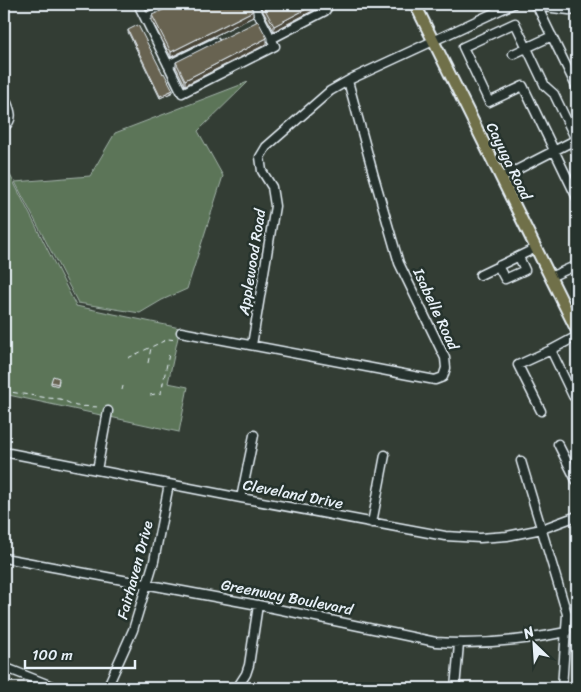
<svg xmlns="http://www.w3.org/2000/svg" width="581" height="692" viewBox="0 0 581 692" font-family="Sriracha,sans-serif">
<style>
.green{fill:#5b7459;stroke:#a2b2a8}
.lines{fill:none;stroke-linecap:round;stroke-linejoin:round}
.minor-casing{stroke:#e8f1f8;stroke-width:11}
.major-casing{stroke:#e8f1f8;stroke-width:14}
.path{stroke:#e8f1f8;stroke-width:1;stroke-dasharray:5 4;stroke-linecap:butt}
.minor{stroke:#26332d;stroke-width:8}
.major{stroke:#70704a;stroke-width:10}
.wall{fill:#595546;stroke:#e8f1f8}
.shaded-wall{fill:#494539;stroke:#e8f1f8}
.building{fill:#686351;stroke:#e8f1f8}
.labels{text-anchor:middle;stroke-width:5;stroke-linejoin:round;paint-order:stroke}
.street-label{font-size:15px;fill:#e8f1f8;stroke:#26332d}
</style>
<rect width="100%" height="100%" fill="#333d34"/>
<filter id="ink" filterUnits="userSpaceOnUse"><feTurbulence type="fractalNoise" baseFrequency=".02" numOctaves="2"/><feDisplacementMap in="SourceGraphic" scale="10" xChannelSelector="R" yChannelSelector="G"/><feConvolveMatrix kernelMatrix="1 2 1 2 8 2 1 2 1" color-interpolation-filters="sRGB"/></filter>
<g filter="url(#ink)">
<path class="green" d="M 248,82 L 198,131 L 223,176 L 187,289 L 162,300 L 140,313 L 78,303 L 15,182 L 90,176 L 115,133 Z
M 10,175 L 76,306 L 180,328 L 168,383 L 188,387 L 179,432 L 4,394 L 4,178 Z"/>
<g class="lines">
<g class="minor-casing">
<path id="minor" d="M 138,4 L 182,93 L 275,46 L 253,4
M 532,4 L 537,6 L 577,88
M 536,6 L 577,11
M 145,18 L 174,4
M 271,39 L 325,11 L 330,4
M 513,54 L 552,36
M 168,65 L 215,42
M 4,96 C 9,108 16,118 4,127
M 576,140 L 554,94 L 545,86 L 515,23 L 463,47 L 489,102 L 523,86 L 577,198
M 501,178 L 577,139
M 498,266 L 505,279 L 525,270 L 519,257
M 480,275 L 536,248
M 550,277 L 577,265
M 181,332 L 435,380 L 443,377 L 446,368 L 445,358 L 399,263 L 373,173 L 348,81
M 577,336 L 551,350 L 573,396 L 577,395
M 252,345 L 275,206 L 272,187 L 262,171 L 260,157 L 266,147 L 330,91 L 351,79 L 513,4
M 541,411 L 518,365 L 551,350
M 558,444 L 577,482
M 4,452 L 241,498 L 445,536 L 480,538 L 507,536 L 542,529 L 577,516
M 521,461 L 567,614 L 562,688
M 97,470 L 108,411
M 241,498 L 254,435
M 372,523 L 385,455
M 4,558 L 258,605 L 436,642 C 480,645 522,641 566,632
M 4,667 L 57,688
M 107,688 L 133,630 L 154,561 L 169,484
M 237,688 L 246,674 L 249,665 L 258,605
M 455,688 L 459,644"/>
</g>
<g class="major-casing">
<path id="major" d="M 415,4 L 577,331"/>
</g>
<path class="path" d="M 128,358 L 168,339 L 177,340
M 148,363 L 151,348
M 122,390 L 123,386
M 4,391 L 48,398 L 60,399 L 76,406 L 100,407
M 150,395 L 161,393 L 169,354"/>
<use href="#minor" class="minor"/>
<use href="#major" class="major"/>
</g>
<path class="wall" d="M 144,4 L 162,4 L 148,11 Z
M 259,4 L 318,4 L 318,8 L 274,31 Z
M 152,15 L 253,17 L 171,57 L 152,21 Z
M 128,30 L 163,74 L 173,92 L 160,98 L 128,32 Z
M 267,44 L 185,85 L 176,67 L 176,62 Z
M 577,140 L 577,166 L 570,151 L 570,143 Z
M 59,380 L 58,386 L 51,384 L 51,382 Z"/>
<path class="shaded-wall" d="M 150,4 L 162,4 L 148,11 L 148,5 Z
M 316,4 L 318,4 L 318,8 L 274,31 L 274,26 Z
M 253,11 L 253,17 L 171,57 L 171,52 Z
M 267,38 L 267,44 L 185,85 L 185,80 Z
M 173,90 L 173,92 L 160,98 L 160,96 Z"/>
<path class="building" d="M 176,4 L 250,4 L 253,11 L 171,52 L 152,15 Z
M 262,4 L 316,4 L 274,26 Z
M 258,21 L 267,38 L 185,80 L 176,62 Z
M 138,25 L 163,74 L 164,73 L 173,90 L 160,96 L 128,30 Z
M 577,140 L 577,158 L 570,143 Z
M 53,376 L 59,378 L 58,384 L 51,382 Z"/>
</g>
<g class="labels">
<g class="street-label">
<text transform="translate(509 161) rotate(64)" y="5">Cayuga Road</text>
<text transform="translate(252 262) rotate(-81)" y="5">Applewood Road</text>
<text transform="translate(436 309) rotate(65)" y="5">Isabelle Road</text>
<text transform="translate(293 494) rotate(11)" y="5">Cleveland Drive</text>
<text transform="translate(135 570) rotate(-75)" y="5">Fairhaven Drive</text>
<text transform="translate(287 597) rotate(11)" y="5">Greenway Boulevard</text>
</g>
</g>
<rect width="581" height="692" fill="none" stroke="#26332d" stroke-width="20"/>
<rect x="10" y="10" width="561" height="672" fill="none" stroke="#e8f1f8" stroke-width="2" filter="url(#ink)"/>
<g transform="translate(534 644) rotate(335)" stroke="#26332d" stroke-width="4" paint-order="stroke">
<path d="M0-4L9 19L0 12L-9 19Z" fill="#e8f1f8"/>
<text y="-8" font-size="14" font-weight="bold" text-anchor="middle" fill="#e8f1f8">N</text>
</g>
<path d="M25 660v8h110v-8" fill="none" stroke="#e8f1f8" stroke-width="2.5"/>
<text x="32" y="660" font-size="15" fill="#e8f1f8" stroke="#26332d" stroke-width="4" paint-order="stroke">100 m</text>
</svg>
